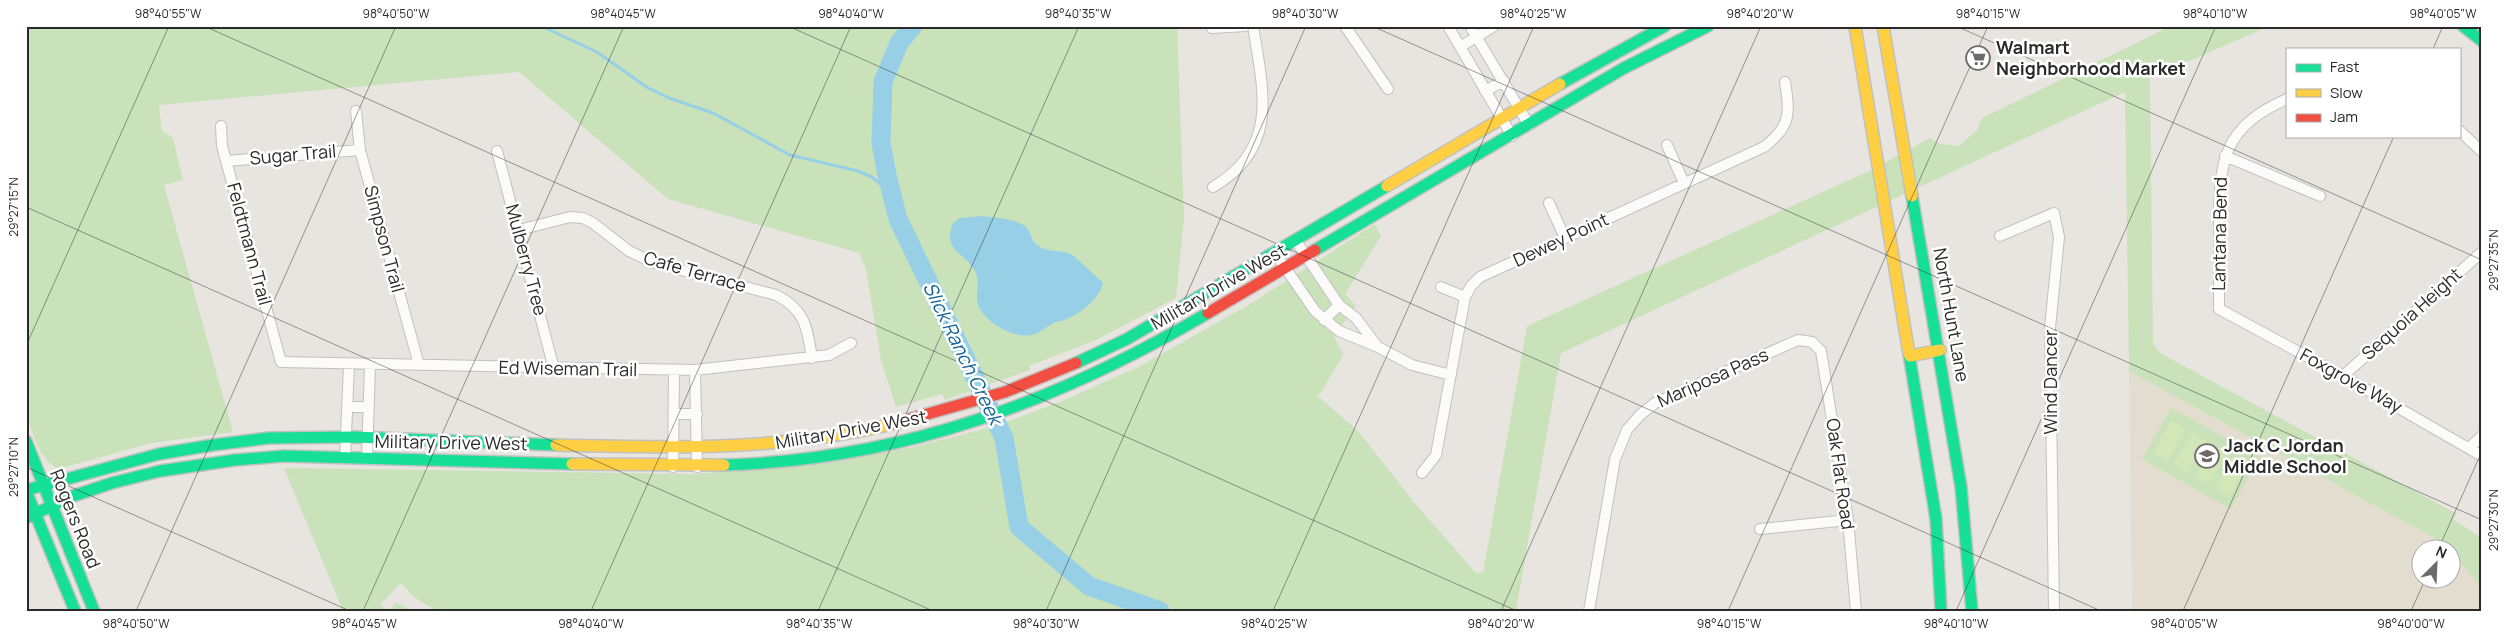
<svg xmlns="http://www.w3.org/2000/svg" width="2508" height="637" viewBox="0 0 2508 637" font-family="Manrope,sans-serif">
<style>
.education{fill:#e2ddcf}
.green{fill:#c9e2ba}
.pitch{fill:#d3e6b8}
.water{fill:#97cfe6}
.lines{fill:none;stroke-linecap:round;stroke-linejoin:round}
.stream{stroke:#97cfe6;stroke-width:3}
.river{stroke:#97cfe6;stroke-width:19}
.street-casing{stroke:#c1c1c1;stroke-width:12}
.fast-casing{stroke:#c1c1c1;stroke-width:14}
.slow-casing{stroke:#c1c1c1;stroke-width:14}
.jam-casing{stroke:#c1c1c1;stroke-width:14}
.street{stroke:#fcfbfa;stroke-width:10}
.fast{stroke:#16e098;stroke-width:11}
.slow{stroke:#ffcf43;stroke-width:11}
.jam{stroke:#f24e42;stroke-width:11}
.ticks{fill:none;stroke:#2a2a2a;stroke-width:1;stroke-opacity:0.45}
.labels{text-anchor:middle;stroke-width:5;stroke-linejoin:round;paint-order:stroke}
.poi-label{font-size:18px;font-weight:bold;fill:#2a2a2a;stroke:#fff;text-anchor:start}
.street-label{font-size:18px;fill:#2a2a2a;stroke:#fff}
.water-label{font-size:19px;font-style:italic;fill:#136395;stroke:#fff}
.neatline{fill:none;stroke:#2a2a2a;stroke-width:2}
.ticks-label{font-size:12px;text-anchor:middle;fill:#2a2a2a}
</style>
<rect width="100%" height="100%" fill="#e8e5e0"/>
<path class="education" d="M 2129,371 L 2438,540 L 2447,549 L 2420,550 L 2420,580 L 2450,580 L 2451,553 L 2482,586 L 2482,611 L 2132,611 Z"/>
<path class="green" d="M 26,26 L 1177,26 L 1184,218 L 1176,298 L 1096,340 L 1029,366 L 1030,370 L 945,400 L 942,394 L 896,407 L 881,360 L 866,269 L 859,253 L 668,199 L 519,72 L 159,105 L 162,131 L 173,138 L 183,180 L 164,185 L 233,432 L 152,443 L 58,469 C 38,458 34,435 26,414 Z
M 2171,26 L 2270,26 L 2150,78 L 2153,343 L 2160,353 L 2457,514 L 2453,519 L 2482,538 L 2482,586 L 2451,553 L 2450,550 L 2447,549 L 2438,540 L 2129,371 L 2125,92 L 1561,353 L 1516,611 L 437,611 L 414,597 L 401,583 L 380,605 L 389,611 L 396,603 L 414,611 L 343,611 L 284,468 L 692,474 L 773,468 L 909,448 L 996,426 L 1062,401 L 1140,366 L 1247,306 L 1375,224 L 1381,236 L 1345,294 L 1356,306 L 1334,337 L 1344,354 L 1321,392 L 1317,395 L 1359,432 L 1414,502 L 1475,572 L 1483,573 L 1527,326 L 1867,172 L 1930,138 L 1940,144 L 1959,146 L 1977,130 L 1982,118 Z
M 2171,408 L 2260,457 L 2231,509 L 2142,459 Z"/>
<path class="pitch" d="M 2171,420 L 2186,429 L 2168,461 L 2153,453 Z
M 2192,433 L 2207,441 L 2188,473 L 2174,464 Z
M 2213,444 L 2227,452 L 2209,484 L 2195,476 Z
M 2233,456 L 2248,464 L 2230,496 L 2215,488 Z"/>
<path class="water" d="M 981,216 C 995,218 1017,218 1027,228 C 1032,235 1031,243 1040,247 C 1051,253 1065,249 1074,256 L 1103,283 C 1099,299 1082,313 1066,319 C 1063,321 1059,321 1055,322 C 1047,326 1041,333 1031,335 C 1014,338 991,325 981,311 C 972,299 982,284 975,271 C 964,252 942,250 953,223 L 960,218 Z"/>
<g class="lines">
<path class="stream" d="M 541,26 L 597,52 L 648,88 L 669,98 L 713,113 L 790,155 L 858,171 L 872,177 L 892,194"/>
<path class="river" d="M 913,26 L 899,43 L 883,82 L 881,143 L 887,175 L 898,219 L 1004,438 L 1019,527 L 1089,586 L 1160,611"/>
<g class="street-casing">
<path id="street" d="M 1345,26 L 1388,89
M 1448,26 L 1512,136
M 1470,26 L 1529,125
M 1212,28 L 1245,26
M 1460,47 L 1494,26
M 1485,91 L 1504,81
M 2287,99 C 2223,127 2219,161 2219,225 C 2219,253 2219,281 2219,309 L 2343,376 L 2482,456
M 356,111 L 360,150 L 419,365
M 221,126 L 222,146 L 281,362 L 695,370 L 829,355 L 851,343
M 2459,130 L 2482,152
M 1667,145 L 1684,183
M 497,151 L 554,369
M 2225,156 L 2320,196
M 226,161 L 360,150
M 1213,187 C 1280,148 1263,90 1253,26
M 1549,203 L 1565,238
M 519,230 L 570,217 L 583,218 L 593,223 L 629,251 L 654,263 L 776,295 C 806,310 807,328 812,358
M 2000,236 L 2054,213 L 2059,237 L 2050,328 L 2054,611
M 1296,241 L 1339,305 L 1356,318 L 1377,346
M 1275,253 L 1315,311 L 1339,331 L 1378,347 L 1412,365 L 1451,375
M 1441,287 L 1465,297
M 1324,320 L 1339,305
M 695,370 L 697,467
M 2343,376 L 2482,252
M 347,407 L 368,407
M 674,414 L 697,414
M 2469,448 L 2482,436
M 345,458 L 349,365
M 367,459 L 370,365
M 673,467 L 674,370
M 1422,473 L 1436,455 L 1465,297 L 1471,286 L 1480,277 L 1764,147 C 1791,126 1790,114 1785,82
M 1760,529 L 1848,520
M 1589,611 L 1615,459 L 1627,430 L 1640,415 L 1655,403 L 1798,340 L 1812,342 L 1821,351 L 1848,520 L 1856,611"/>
</g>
<g class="fast-casing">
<path id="fast" d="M 2463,26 L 2482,41
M 1560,84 L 1665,26
M 1912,196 L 1961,487 L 1972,611
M 1315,250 L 1624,68 L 1708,26
M 1909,354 L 1936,519 L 1941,611
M 1076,363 L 1127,339 L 1387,186
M 26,441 L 94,611
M 724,465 C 900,460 1057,402 1208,313
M 26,490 L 159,454 L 213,445 L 269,438 L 354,437 L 556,445
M 26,491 L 75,611
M 26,518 L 73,496 L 112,483 L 160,471 L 235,460 L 284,456 L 572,464"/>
</g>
<g class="slow-casing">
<path id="slow" d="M 1855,26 L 1909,354
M 1883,26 L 1912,196
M 1387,186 L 1560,84
M 1910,356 L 1940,350
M 556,445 C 670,448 780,451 892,424
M 572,464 L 724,465"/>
</g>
<g class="jam-casing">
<path id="jam" d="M 1208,313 L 1315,250
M 892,424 L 1005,392 L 1076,363"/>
</g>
<use href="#street" class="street"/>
<use href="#fast" class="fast"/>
<use href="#slow" class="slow"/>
<use href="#jam" class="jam"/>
</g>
<path class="ticks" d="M 204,26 L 1517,611M 788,26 L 2101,611M 1372,26 L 2482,520M 1956,26 L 2482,260M 2433,49 L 2443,26M 26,207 L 933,611M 26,346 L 169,26M 26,467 L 350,611M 2438,550 L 2482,451M 136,611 L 396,26M 363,611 L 624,26M 591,611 L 851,26M 818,611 L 1079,26M 1046,611 L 1306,26M 1273,611 L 1534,26M 1501,611 L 1761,26M 1728,611 L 1988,26M 1956,611 L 2216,26M 2183,611 L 2394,136M 2411,611 L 2425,580"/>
<defs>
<g id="supermarket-ring" transform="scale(1.25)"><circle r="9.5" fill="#fff" stroke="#6c6b6a" stroke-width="1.5"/><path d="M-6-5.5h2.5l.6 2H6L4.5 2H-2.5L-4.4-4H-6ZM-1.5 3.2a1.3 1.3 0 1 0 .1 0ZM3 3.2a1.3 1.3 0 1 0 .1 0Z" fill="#6c6b6a"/></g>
<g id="school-ring" transform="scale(1.25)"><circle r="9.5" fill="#fff" stroke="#6c6b6a" stroke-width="1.5"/><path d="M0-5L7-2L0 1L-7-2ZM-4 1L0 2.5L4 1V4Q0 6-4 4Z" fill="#6c6b6a"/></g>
</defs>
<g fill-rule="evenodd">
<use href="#supermarket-ring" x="1978" y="58"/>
<use href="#school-ring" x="2207" y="456"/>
</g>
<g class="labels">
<g class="poi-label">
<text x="1996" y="54">Walmart<tspan x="1996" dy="21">Neighborhood Market</tspan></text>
<text x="2224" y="452">Jack C Jordan<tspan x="2224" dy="21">Middle School</tspan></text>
</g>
<g class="street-label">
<text transform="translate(293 155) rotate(-5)" y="6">Sugar Trail</text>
<text transform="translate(2220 234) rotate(-89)" y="6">Lantana Bend</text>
<text transform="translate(384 239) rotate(75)" y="6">Simpson Trail</text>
<text transform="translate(1561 240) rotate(-25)" y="6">Dewey Point</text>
<text transform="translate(249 244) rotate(75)" y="6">Feldtmann Trail</text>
<text transform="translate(526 260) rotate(75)" y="6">Mulberry Tree</text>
<text transform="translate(695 272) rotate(16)" y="6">Cafe Terrace</text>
<text transform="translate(1219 287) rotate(-30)" y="6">Military Drive West</text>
<text transform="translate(2412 314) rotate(-42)" y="6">Sequoia Height</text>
<text transform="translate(1951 315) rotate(80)" y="6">North Hunt Lane</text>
<text transform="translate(568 369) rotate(1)" y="6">Ed Wiseman Trail</text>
<text transform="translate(1713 378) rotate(-24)" y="6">Mariposa Pass</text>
<text transform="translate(2351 381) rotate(29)" y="6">Foxgrove Way</text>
<text transform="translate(2051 382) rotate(-90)" y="6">Wind Dancer</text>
<text transform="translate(851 430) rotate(-10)" y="6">Military Drive West</text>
<text transform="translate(451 443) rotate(1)" y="6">Military Drive West</text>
<text transform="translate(1840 474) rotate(82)" y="6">Oak Flat Road</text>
<text transform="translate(75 519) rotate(68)" y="6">Rogers Road</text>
</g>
<g class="water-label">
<text transform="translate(963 353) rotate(64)" y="7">Slick Ranch Creek</text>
</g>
</g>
<rect width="2508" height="637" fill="none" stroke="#ffffff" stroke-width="55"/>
<rect x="2286" y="48" width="175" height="90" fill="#ffffff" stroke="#aaaaaa"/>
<rect x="2296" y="64" width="25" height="8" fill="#16e098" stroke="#aaaaaa"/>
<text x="2330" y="72" font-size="15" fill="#2a2a2a">Fast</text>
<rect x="2296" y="89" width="25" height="8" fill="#ffcf43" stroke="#aaaaaa"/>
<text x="2330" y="98" font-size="15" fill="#2a2a2a">Slow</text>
<rect x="2296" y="114" width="25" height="8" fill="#f24e42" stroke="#aaaaaa"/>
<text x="2330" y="122" font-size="15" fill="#2a2a2a">Jam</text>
<g transform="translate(2436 564) rotate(24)"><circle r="24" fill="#ffffff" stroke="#aaaaaa"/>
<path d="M0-4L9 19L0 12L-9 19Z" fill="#6c6b6a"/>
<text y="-8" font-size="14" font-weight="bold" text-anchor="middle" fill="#2a2a2a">N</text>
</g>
<rect x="28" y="28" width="2452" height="582" class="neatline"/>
<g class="ticks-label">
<text x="168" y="18">98°40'55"W</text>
<text x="396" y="18">98°40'50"W</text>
<text x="623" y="18">98°40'45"W</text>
<text x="851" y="18">98°40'40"W</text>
<text x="1078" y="18">98°40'35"W</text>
<text x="1305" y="18">98°40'30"W</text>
<text x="1533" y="18">98°40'25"W</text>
<text x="1760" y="18">98°40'20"W</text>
<text x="1988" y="18">98°40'15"W</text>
<text x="2215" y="18">98°40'10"W</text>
<text x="2443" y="18">98°40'05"W</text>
<text transform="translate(14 207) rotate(-90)" y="4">29°27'15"N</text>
<text transform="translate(2494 260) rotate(-90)" y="4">29°27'35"N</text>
<text transform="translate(14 467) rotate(-90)" y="4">29°27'10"N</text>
<text transform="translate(2494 520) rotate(-90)" y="4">29°27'30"N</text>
<text x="136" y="628">98°40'50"W</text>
<text x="364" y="628">98°40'45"W</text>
<text x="591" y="628">98°40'40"W</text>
<text x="819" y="628">98°40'35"W</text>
<text x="1046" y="628">98°40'30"W</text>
<text x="1274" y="628">98°40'25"W</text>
<text x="1501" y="628">98°40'20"W</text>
<text x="1729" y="628">98°40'15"W</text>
<text x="1956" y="628">98°40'10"W</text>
<text x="2184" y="628">98°40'05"W</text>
<text x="2411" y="628">98°40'00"W</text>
</g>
</svg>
